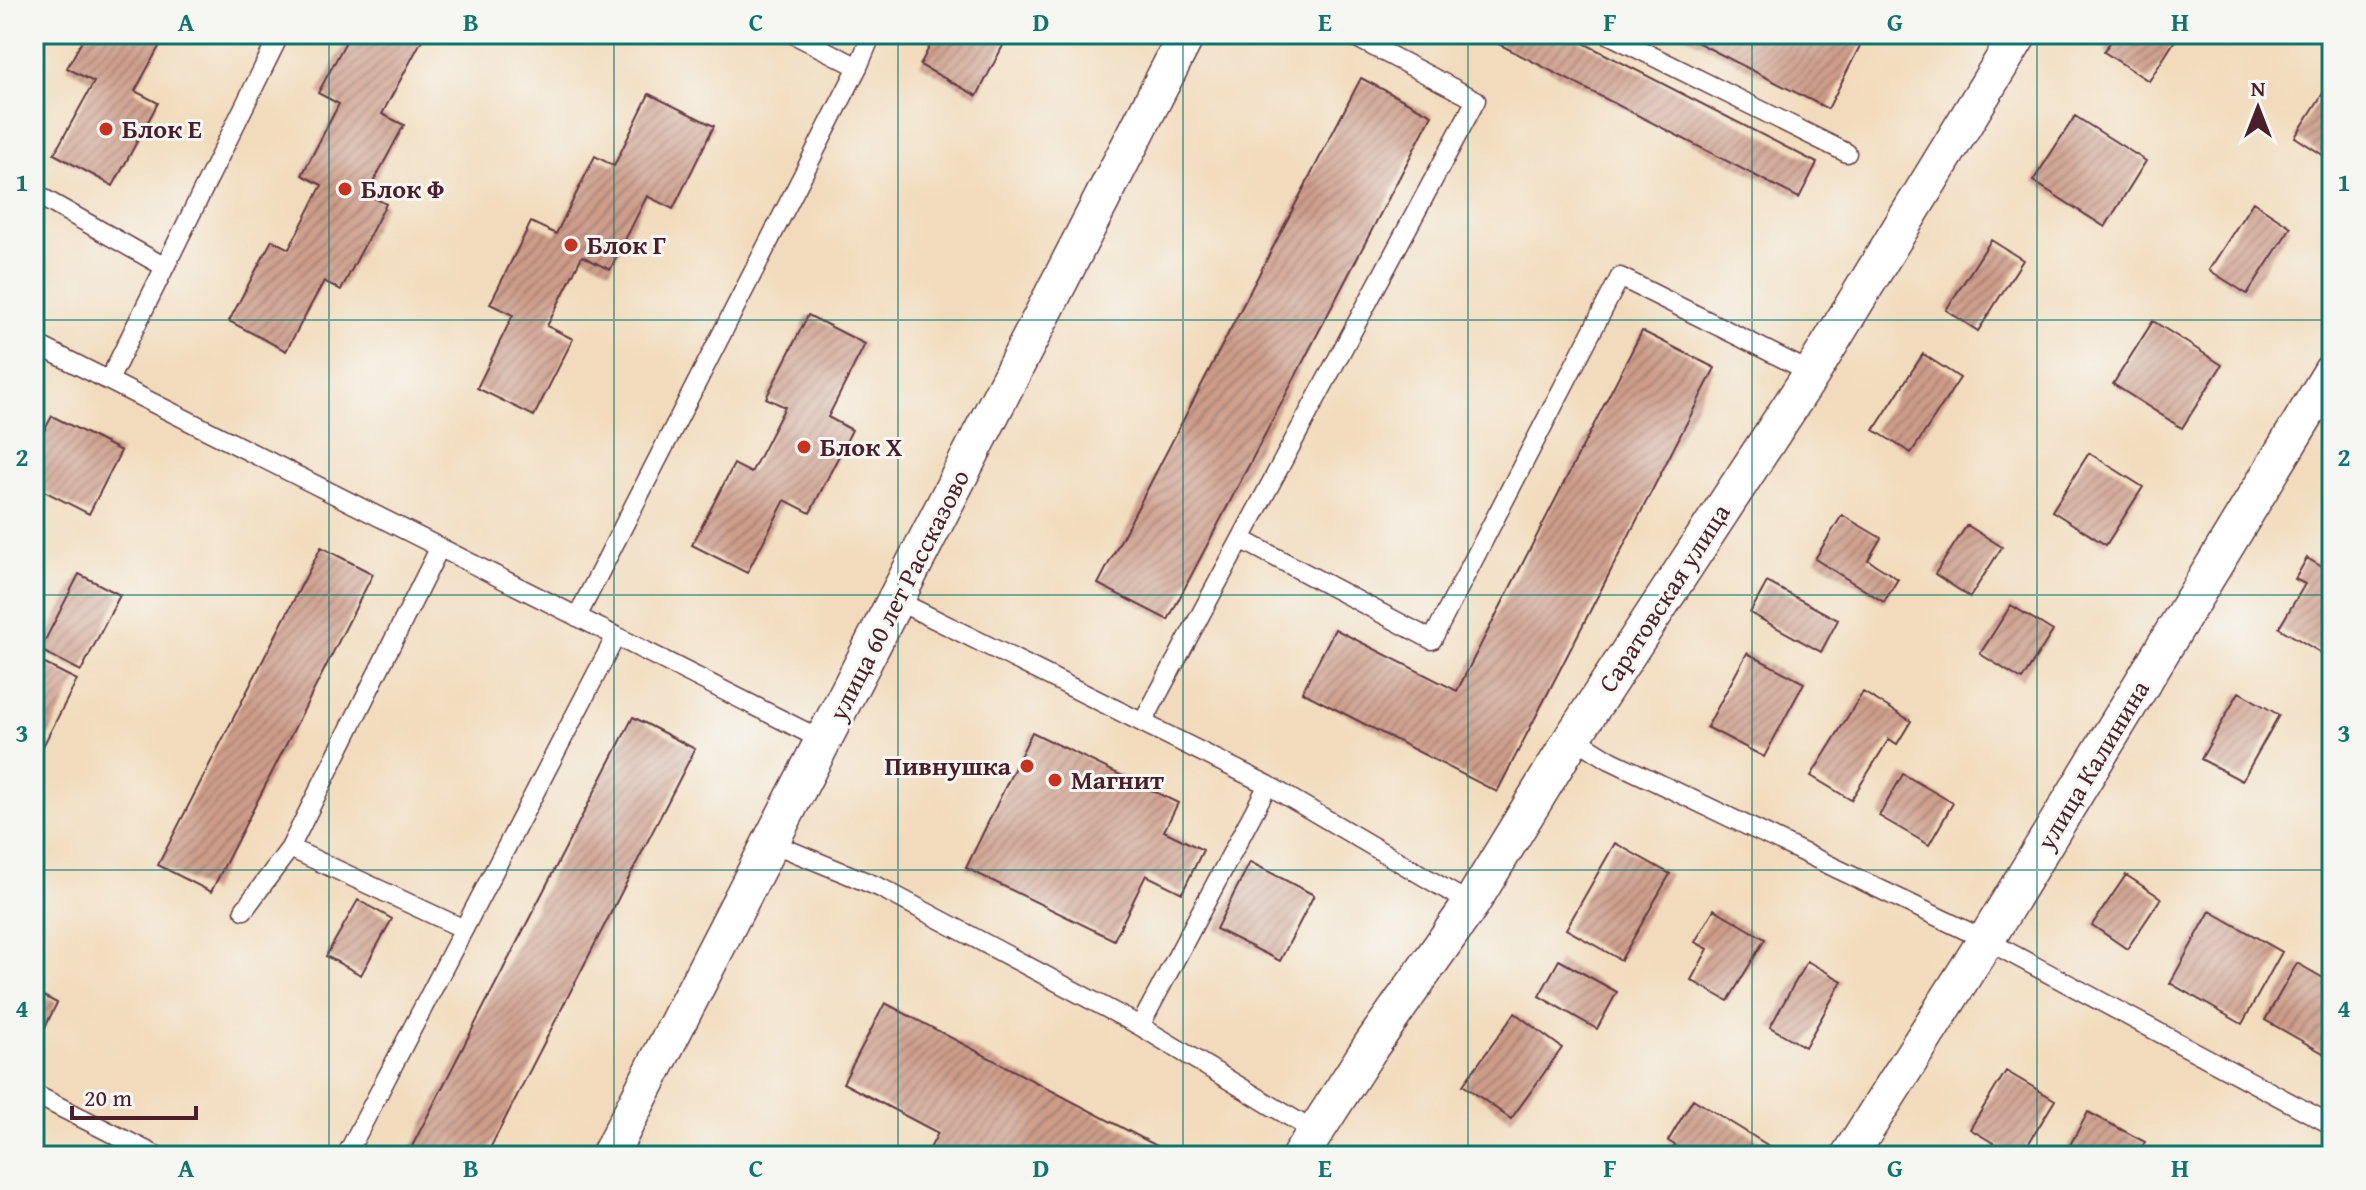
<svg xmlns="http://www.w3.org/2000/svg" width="2366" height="1190" viewBox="0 0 2366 1190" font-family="'Gentium Book Plus',serif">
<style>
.building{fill:url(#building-hatch)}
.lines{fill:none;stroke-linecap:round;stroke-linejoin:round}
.lane-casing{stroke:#633b41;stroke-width:21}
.street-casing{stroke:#633b41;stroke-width:39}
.lane{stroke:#fff;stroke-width:18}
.street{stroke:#fff;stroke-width:36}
.grid{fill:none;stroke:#0f766e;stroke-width:2;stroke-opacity:0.55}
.poi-dot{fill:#c8321e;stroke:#f6f6f2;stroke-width:3}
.labels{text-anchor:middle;stroke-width:6;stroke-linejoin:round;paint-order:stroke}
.poi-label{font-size:26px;font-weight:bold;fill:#4a1f2b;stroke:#f6f6f2;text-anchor:start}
.street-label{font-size:26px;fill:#4a1f2b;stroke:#f6f6f2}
.neatline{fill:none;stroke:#0f766e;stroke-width:3}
.grid-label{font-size:26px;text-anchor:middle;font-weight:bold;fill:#0f766e}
</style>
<defs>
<pattern id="building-hatch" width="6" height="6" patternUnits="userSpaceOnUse" patternTransform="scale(2)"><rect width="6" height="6" fill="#cd9d8a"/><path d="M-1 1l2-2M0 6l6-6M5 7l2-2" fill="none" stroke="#a87f71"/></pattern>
</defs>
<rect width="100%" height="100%" fill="#f6f6f2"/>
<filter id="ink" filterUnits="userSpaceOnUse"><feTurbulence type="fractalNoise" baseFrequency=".0125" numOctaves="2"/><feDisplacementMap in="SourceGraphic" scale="16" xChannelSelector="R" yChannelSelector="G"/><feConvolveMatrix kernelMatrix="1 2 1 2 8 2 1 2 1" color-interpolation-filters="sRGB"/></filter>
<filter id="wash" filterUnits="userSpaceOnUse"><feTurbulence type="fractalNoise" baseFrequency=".006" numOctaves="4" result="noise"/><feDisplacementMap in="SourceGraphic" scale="32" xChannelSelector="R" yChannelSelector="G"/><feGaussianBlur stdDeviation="1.8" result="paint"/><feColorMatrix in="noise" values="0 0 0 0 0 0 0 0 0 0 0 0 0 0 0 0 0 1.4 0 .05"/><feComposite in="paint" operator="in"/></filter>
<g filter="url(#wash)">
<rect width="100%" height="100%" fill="#f2dbbc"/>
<g id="blocks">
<path class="building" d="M 86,34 L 166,34 L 135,91 L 158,103 L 113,186 L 54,154 L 94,82 L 67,68 Z
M 350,34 L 415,34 L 423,38 L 382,114 L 404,125 L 367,194 L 386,204 L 341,290 L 324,281 L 286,351 L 229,321 L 272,240 L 289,249 L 322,185 L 302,175 L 339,104 L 318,93 Z
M 936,34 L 1009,34 L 977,96 L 920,65 Z
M 1479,34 L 1566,34 L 1817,163 L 1799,198 Z
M 1681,34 L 1866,34 L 1828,109 Z
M 2115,34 L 2179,34 L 2149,81 L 2104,52 Z
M 1361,78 L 1432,115 L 1168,620 L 1098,584 Z
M 2327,87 L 2332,90 L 2332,161 L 2295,137 Z
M 649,94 L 714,126 L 673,209 L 647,196 L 610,270 L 582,256 L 547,326 L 573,339 L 534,416 L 477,388 L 513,315 L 490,304 L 531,222 L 556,234 L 595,156 L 614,166 Z
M 2075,116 L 2146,161 L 2105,227 L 2033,181 Z
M 2253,202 L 2291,227 L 2247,294 L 2209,270 Z
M 1991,240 L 2023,260 L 1978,331 L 1946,310 Z
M 808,315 L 865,344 L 828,417 L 852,430 L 810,513 L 785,500 L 747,573 L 692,545 L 734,464 L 751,473 L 785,407 L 766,398 Z
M 2153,321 L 2222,365 L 2182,428 L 2113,384 Z
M 1642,331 L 1715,368 L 1497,792 L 1302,692 L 1335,629 L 1457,691 Z
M 1923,354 L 1960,378 L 1911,453 L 1874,430 Z
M 52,416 L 121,451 L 89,514 L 34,486 L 34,428 L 43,433 Z
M 2089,453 L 2143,487 L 2106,545 L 2052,511 Z
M 1842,515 L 1881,538 L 1868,560 L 1898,579 L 1884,602 L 1815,559 Z
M 1967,525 L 2002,547 L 1970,597 L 1935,574 Z
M 321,547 L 373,574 L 211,892 L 158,865 Z
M 2307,558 L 2332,573 L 2330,658 L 2279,628 L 2305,584 L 2295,579 Z
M 79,574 L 120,595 L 81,671 L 40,650 Z
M 1767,582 L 1838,620 L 1821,652 L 1750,613 Z
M 2011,605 L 2053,631 L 2022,680 L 1980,654 Z
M 1747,653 L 1804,683 L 1764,757 L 1707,727 Z
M 35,659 L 77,680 L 38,756 L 34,754 Z
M 1863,692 L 1911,721 L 1897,744 L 1889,739 L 1851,800 L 1811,776 Z
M 2239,692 L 2279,715 L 2242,781 L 2201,759 Z
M 633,717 L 695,749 L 486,1156 L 407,1156 Z
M 1032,732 L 1178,803 L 1164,831 L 1203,850 L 1182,893 L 1146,875 L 1114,940 L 966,868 Z
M 1903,774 L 1953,803 L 1929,845 L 1879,816 Z
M 1615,843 L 1670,874 L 1621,960 L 1566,929 Z
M 1250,862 L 1314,895 L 1280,961 L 1216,929 Z
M 2126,875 L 2161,898 L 2127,949 L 2092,925 Z
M 358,900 L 392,919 L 361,975 L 326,956 Z
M 1714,909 L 1765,939 L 1728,1001 L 1691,980 L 1708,949 L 1695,942 Z
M 2210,911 L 2282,952 L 2242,1024 L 2170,983 Z
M 1559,960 L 1617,992 L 1597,1029 L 1539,996 Z
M 1807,961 L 1842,981 L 1805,1047 L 1770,1027 Z
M 2297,963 L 2332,983 L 2332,1058 L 2265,1020 Z
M 34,991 L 57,1003 L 41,1035 L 34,1031 Z
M 885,1003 L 1176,1156 L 980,1156 L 975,1153 L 973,1156 L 926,1156 L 938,1133 L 843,1083 Z
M 1515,1013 L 1562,1048 L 1511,1119 L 1463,1085 Z
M 2006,1071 L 2055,1100 L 2021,1156 L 2015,1156 L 1970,1129 Z
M 1693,1099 L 1769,1146 L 1762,1156 L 1748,1156 L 1740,1151 L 1737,1156 L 1668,1156 L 1675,1145 L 1668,1141 Z
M 2088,1112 L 2145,1142 L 2137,1156 L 2064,1156 Z"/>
</g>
</g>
<g filter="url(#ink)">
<use href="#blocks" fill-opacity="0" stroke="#633b41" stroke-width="2"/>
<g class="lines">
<g class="lane-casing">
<path id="lane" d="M 793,34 L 858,67
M 1608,34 L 1847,153
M 34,193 L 165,267
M 34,343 L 824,741
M 109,380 L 280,34
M 1241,539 L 1476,100 L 1349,34
M 896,600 L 1268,785 L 1471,904
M 577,617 L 858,67 L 872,34
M 1143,722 L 1241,539 L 1432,640 L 1620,277 L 1812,373
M 1573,737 L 1610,760 L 1986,940 L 2332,1125
M 772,843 L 881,888 L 1140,1026 L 1315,1132
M 290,848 L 464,929
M 244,910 L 290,848 L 440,547
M 1140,1026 L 1268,785
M 34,1094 L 157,1156
M 346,1156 L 616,636"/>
</g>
<g class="street-casing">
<path id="street" d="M 609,1156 L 1187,34
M 1300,1156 L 1371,1046 L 1471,904 L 1573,737 L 1812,373 L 2019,34
M 1849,1156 L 1986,940 L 2332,371"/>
</g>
<use href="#lane" class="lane"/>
<use href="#street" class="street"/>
</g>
</g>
<path class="grid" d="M 329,34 L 329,1156M 614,34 L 614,1156M 898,34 L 898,1156M 1183,34 L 1183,1156M 1468,34 L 1468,1156M 1752,34 L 1752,1156M 2037,34 L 2037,1156M 34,320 L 2332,320M 34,595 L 2332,595M 34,870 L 2332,870"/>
<g class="poi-dot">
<circle cx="106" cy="129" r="8"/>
<circle cx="345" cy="189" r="8"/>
<circle cx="571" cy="245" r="8"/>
<circle cx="804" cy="447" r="8"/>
<circle cx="1027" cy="766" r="8"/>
<circle cx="1055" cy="780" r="8"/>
</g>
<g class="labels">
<g class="poi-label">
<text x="122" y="138">Блок Е</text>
<text x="361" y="198">Блок Ф</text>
<text x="587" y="254">Блок Г</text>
<text x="820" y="456">Блок Х</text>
<text x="1011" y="775" text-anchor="end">Пивнушка</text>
<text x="1071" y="789">Магнит</text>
</g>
<g class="street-label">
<text transform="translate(899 595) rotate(-63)" y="9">улица 60 лет Рассказово</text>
<text transform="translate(1664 598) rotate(-57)" y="9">Саратовская улица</text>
<text transform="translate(2093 765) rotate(-59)" y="9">улица Калинина</text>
</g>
</g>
<rect width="2366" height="1190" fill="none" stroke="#f6f6f2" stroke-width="88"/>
<g transform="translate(2258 108)" stroke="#f6f6f2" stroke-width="6" paint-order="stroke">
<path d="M0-6L14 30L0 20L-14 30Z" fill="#4a1f2b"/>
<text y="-12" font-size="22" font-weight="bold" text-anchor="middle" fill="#4a1f2b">N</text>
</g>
<path d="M72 1106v12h124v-12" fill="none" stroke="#4a1f2b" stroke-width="4"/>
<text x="84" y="1106" font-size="24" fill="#4a1f2b" stroke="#f6f6f2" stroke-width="6" paint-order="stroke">20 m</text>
<rect x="44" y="44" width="2278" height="1102" class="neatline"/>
<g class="grid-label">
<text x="186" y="31">A</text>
<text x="471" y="31">B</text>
<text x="756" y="31">C</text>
<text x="1041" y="31">D</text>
<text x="1325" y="31">E</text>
<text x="1610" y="31">F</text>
<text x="1895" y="31">G</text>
<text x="2180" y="31">H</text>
<text x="22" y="191">1</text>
<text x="2344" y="191">1</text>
<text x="22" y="466">2</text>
<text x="2344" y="466">2</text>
<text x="22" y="742">3</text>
<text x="2344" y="742">3</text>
<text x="22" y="1017">4</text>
<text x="2344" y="1017">4</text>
<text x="186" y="1177">A</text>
<text x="471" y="1177">B</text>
<text x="756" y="1177">C</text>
<text x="1041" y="1177">D</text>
<text x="1325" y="1177">E</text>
<text x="1610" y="1177">F</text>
<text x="1895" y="1177">G</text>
<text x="2180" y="1177">H</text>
</g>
</svg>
